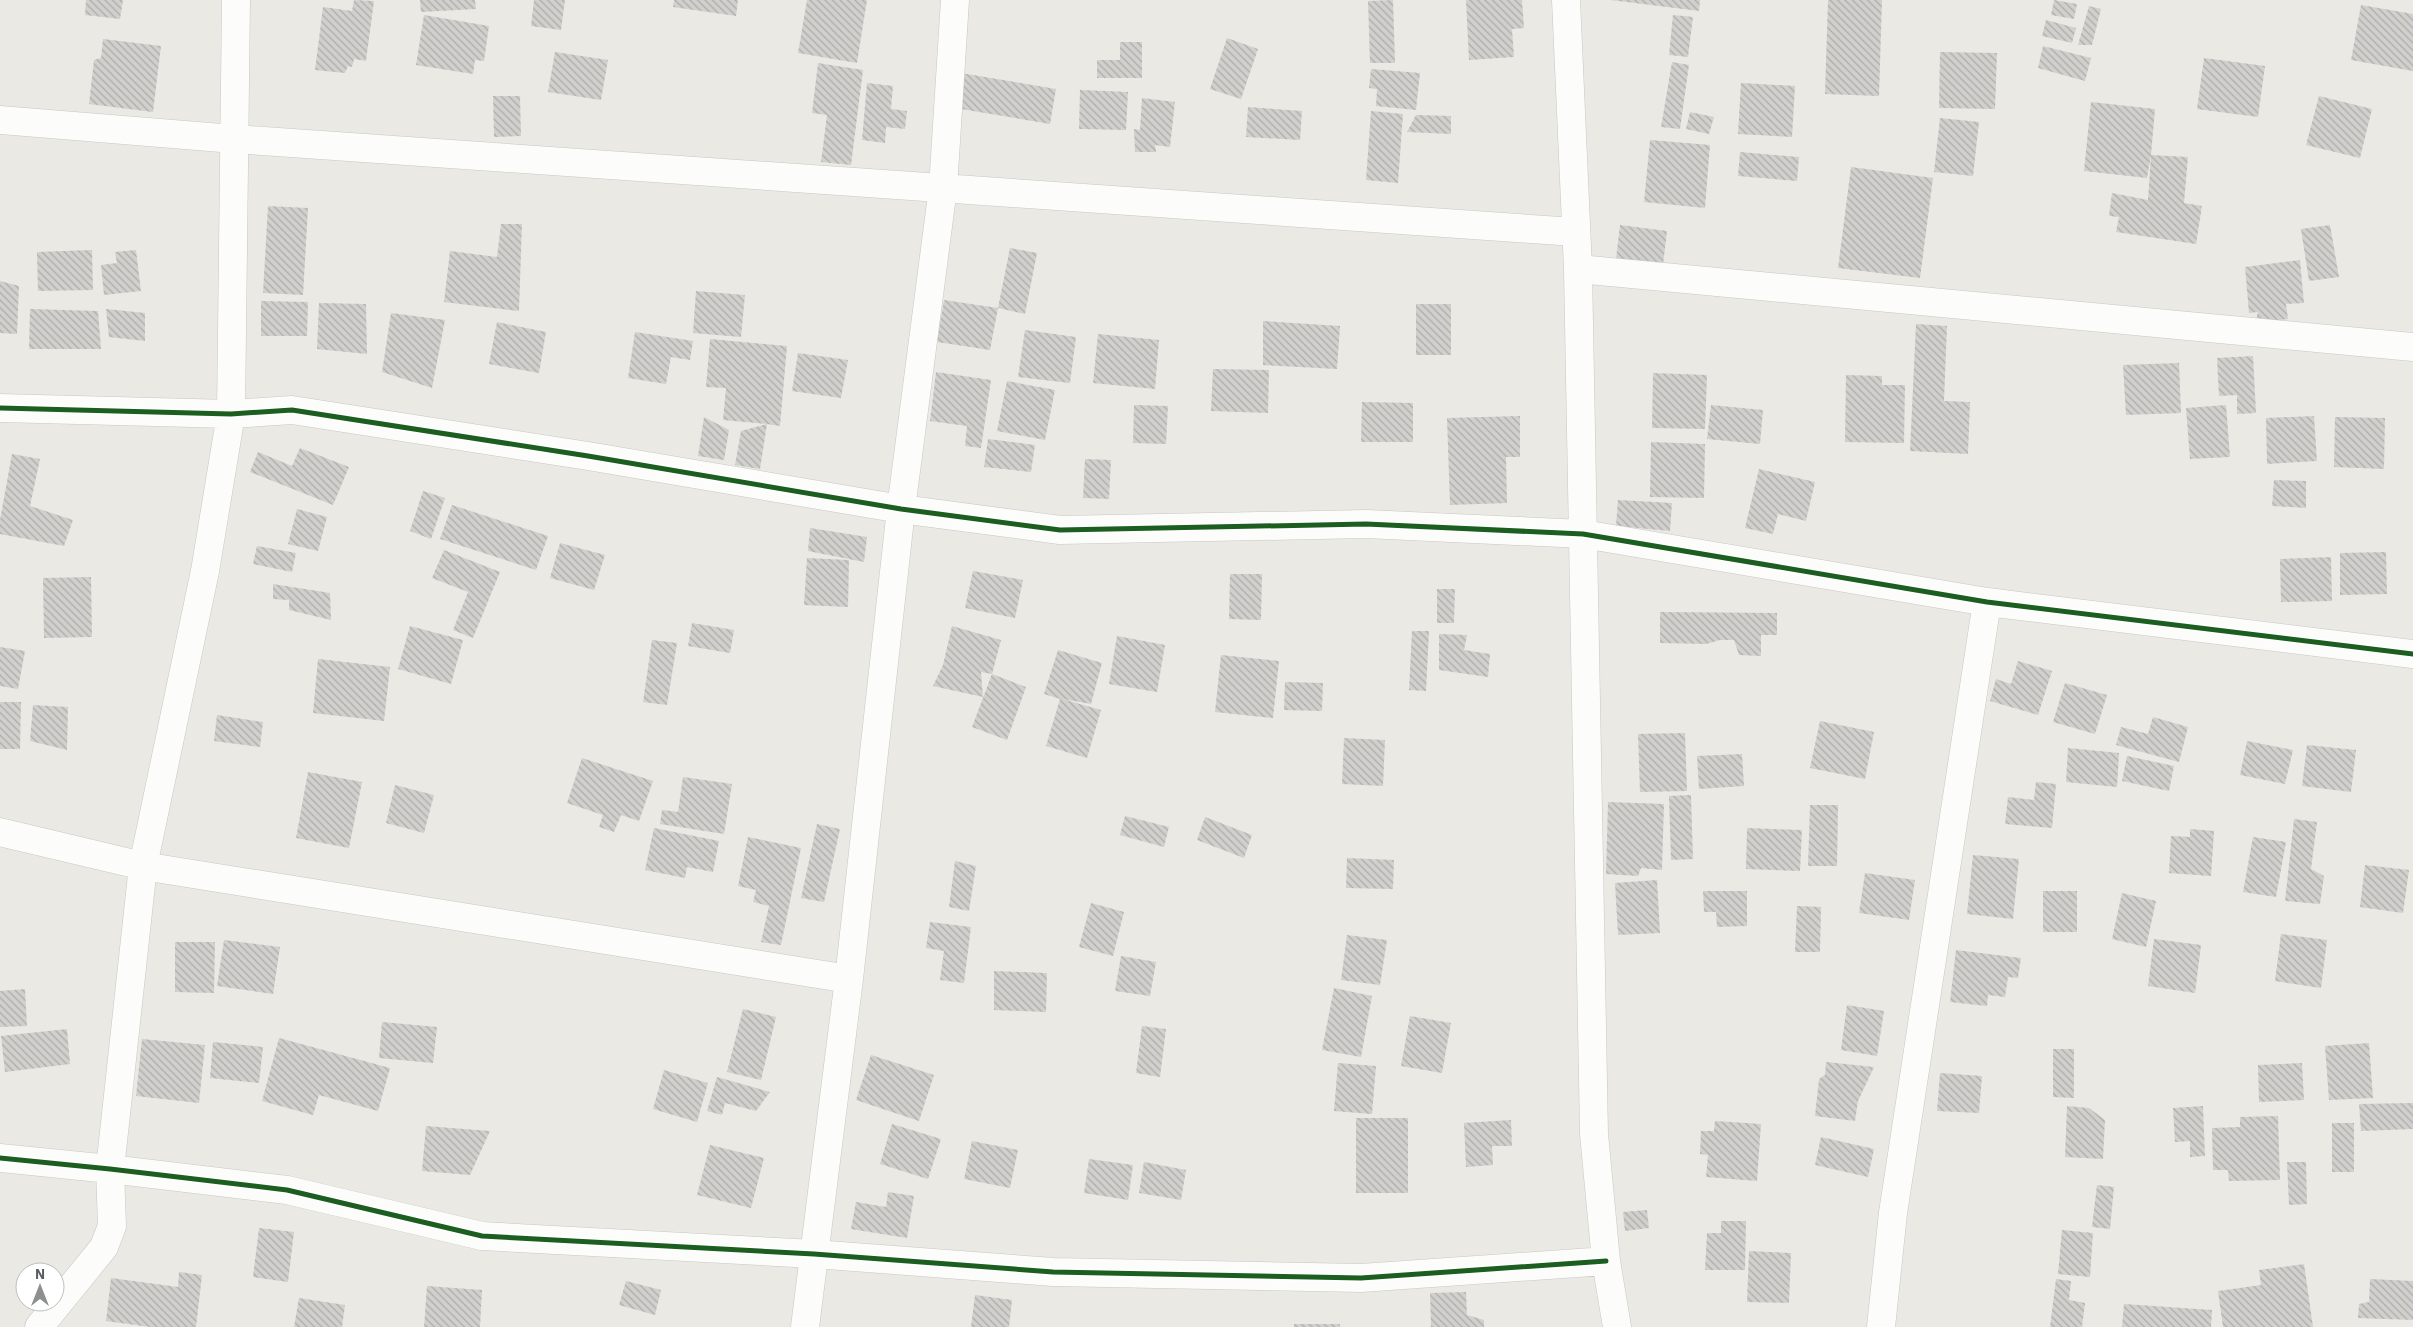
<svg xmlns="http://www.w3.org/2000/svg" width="2413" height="1327" viewBox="0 0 2413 1327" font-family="'IBM Plex Sans',sans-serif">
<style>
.building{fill:url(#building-back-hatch)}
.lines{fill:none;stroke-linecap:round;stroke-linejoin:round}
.minor-casing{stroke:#c7c7c6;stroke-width:29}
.minor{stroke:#fcfcfb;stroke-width:28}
.cycleway-casing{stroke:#fff;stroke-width:8}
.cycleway{stroke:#1b5e20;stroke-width:5}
</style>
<defs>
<pattern id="building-back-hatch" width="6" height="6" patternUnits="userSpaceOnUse" patternTransform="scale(1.25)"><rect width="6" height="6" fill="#d1d0cd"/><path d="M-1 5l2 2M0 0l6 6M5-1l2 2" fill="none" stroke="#adacaa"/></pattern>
</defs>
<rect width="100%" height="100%" fill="#eae9e4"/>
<path class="building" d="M 86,0 L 123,0 L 120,19 L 85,15 Z
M 354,0 L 374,1 L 366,61 L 354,59 L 352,67 L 348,66 L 345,73 L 315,70 L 323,7 L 352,11 Z
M 420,0 L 475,0 L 476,9 L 421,12 Z
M 534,0 L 565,0 L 561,30 L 531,26 Z
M 674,0 L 738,0 L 736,16 L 673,7 Z
M 807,0 L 867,0 L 857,63 L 798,53 Z
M 1393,0 L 1395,63 L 1370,63 L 1368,1 Z
M 1466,0 L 1522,0 L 1524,28 L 1512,29 L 1514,57 L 1469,60 Z
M 1611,0 L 1700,0 L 1699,11 Z
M 1828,0 L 1882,0 L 1879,96 L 1825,94 Z
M 2054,0 L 2077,4 L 2074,19 L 2051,15 Z
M 2361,5 L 2413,14 L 2413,71 L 2351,60 Z
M 2089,6 L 2101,9 L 2092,45 L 2078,45 Z
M 424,15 L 489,26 L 484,61 L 475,60 L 473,74 L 416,65 Z
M 1673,15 L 1693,17 L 1688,57 L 1669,55 Z
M 2046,20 L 2076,28 L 2072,43 L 2042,36 Z
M 1227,38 L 1258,49 L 1241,99 L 1210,89 Z
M 103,39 L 161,46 L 153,112 L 89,104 L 94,60 L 101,58 Z
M 1120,42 L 1142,42 L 1142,78 L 1097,78 L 1097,60 L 1120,60 Z
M 2043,46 L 2091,58 L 2085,81 L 2038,68 Z
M 555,52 L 608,60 L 601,100 L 548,92 Z
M 1940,52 L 1997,53 L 1995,109 L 1939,108 Z
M 2204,58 L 2265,66 L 2258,117 L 2197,109 Z
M 1672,62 L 1689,65 L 1680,129 L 1661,127 Z
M 818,63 L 863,70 L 851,165 L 821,162 L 827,115 L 812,113 Z
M 1371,69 L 1420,73 L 1416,110 L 1376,106 L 1377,89 L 1369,88 Z
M 961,73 L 1056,89 L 1050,124 L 955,108 Z
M 867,83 L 893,86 L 891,109 L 907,111 L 905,129 L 886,127 L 885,143 L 862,140 Z
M 1741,83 L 1795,86 L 1792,137 L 1738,134 Z
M 1080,90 L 1128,92 L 1126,130 L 1079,129 Z
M 493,96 L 520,96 L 521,136 L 494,137 Z
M 2319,96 L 2372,109 L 2360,158 L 2306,145 Z
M 1142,98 L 1175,102 L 1170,147 L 1155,145 L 1156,152 L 1135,152 L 1134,129 L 1140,130 Z
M 2091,102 L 2155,109 L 2151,155 L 2188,157 L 2184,203 L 2202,206 L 2196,244 L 2116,232 L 2119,217 L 2109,216 L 2112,193 L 2148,200 L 2151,155 L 2147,178 L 2084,171 Z
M 1248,107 L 1302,111 L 1300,140 L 1246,137 Z
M 1371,111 L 1403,114 L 1398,183 L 1366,180 Z
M 1690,112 L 1714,117 L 1709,134 L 1686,129 Z
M 1416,115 L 1451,116 L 1451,134 L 1407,132 Z
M 1940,118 L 1979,122 L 1973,176 L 1934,172 Z
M 1650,140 L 1710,145 L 1705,208 L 1644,202 Z
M 1740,152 L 1799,157 L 1797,181 L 1738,176 Z
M 1851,167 L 1933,178 L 1920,278 L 1838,268 Z
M 268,206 L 308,208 L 303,295 L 263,293 Z
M 501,224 L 522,224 L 519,311 L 444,302 L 450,251 L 497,257 Z
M 1620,225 L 1667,231 L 1663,265 L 1616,259 Z
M 2330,225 L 2339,277 L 2309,281 L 2301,229 Z
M 1010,248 L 1037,253 L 1025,314 L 998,308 Z
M 92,250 L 93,290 L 38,291 L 37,252 Z
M 136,250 L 141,291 L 104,295 L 101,265 L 117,263 L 115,252 Z
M 2300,260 L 2304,303 L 2286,304 L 2288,319 L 2255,323 L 2258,312 L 2249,313 L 2245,267 Z
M 0,281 L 19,286 L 17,334 L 0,333 Z
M 696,291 L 745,295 L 741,337 L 693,333 Z
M 944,300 L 998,308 L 990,350 L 937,342 Z
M 261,301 L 308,302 L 307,336 L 261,336 Z
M 319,303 L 366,304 L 367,354 L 317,349 Z
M 1416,304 L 1451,304 L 1451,355 L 1416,355 Z
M 30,309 L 98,311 L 101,349 L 29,349 Z
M 106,309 L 145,313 L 145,341 L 109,337 Z
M 391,313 L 445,320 L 432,388 L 382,372 Z
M 1263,321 L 1340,326 L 1337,369 L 1263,365 Z
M 497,322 L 546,332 L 539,373 L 489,364 Z
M 1916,324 L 1947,326 L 1944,401 L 1970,402 L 1968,454 L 1910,451 Z
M 1025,330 L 1076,337 L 1070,383 L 1018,377 Z
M 635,332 L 693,341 L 690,360 L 671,357 L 666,384 L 628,378 Z
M 1098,334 L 1159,340 L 1155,389 L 1093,383 Z
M 710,339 L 787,346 L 780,426 L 767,424 L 760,469 L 735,465 L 741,431 L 767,424 L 723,420 L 726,388 L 706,387 Z
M 798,353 L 848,360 L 841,398 L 792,391 Z
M 2253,356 L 2256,413 L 2237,414 L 2237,395 L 2219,396 L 2217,358 Z
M 2179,363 L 2181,413 L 2126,415 L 2123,365 Z
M 1213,369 L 1269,370 L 1268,413 L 1211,411 Z
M 936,372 L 991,380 L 981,448 L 965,446 L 967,426 L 930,421 Z
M 1653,373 L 1707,375 L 1705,429 L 1652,428 Z
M 1846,375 L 1882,376 L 1882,385 L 1905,385 L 1904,443 L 1845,442 Z
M 1007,381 L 1055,390 L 1045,440 L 997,431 Z
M 1362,402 L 1413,403 L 1413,442 L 1361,442 Z
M 1134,405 L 1168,406 L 1166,444 L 1133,443 Z
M 1711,405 L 1763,410 L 1760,444 L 1707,439 Z
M 2226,405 L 2230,457 L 2190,459 L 2186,408 Z
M 1520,416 L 1520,457 L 1506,457 L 1507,503 L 1450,505 L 1447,418 Z
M 2314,416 L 2317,461 L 2267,464 L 2266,418 Z
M 704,417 L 729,430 L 724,460 L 698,456 Z
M 2335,417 L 2385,418 L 2384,469 L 2334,467 Z
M 988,439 L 1035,445 L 1031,472 L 984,467 Z
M 1651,442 L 1705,444 L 1704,498 L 1650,497 Z
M 300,448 L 349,467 L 333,505 L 250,472 L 258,452 L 292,466 Z
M 12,454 L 40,459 L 30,506 L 73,520 L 64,546 L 0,534 L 0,520 Z
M 1085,459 L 1111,460 L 1109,499 L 1083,498 Z
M 1759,469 L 1815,482 L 1806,521 L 1778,514 L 1773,534 L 1745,528 Z
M 2274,480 L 2306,481 L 2306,508 L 2272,506 Z
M 423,491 L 445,498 L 431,539 L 410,531 Z
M 1618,500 L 1672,503 L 1670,531 L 1616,526 Z
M 452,505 L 548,536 L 536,570 L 440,539 Z
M 297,509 L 327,517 L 318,551 L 288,544 Z
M 810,528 L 867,537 L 864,562 L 808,551 Z
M 560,543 L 605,555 L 594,590 L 550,578 Z
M 257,546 L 296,553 L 292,572 L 253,564 Z
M 444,550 L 500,572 L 473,638 L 453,630 L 468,592 L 432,578 Z
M 2386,552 L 2387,594 L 2340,595 L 2340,553 Z
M 2331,557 L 2332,601 L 2281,602 L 2280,559 Z
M 807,558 L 849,560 L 848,607 L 804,605 Z
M 973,571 L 1023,580 L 1015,618 L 965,608 Z
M 1230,574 L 1262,574 L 1261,620 L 1229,619 Z
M 91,577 L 92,637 L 44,638 L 43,578 Z
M 273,584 L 330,593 L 331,620 L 289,610 L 289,600 L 273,599 Z
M 1437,589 L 1455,589 L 1454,623 L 1437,623 Z
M 1660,612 L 1777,613 L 1777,635 L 1761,635 L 1761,656 L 1739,655 L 1734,640 L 1720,640 L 1706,644 L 1660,643 Z
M 692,623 L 734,630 L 730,653 L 688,646 Z
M 410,626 L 463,640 L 451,684 L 398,669 Z
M 952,626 L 1001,640 L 992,674 L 981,672 L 983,697 L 933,686 L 943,665 Z
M 1412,631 L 1429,631 L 1426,691 L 1409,690 Z
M 1439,634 L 1467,635 L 1464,650 L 1490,654 L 1488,677 L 1439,670 Z
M 1117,636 L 1165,645 L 1157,692 L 1109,684 Z
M 652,640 L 677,643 L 667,705 L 643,702 Z
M 0,647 L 25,651 L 18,689 L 0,686 Z
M 1058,650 L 1102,663 L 1091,704 L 1062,699 L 1101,710 L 1087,758 L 1046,746 L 1060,699 L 1044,694 Z
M 1221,655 L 1279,661 L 1273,718 L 1215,712 Z
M 318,659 L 390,667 L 384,721 L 313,713 Z
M 2018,661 L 2052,671 L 2038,715 L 1990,701 L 1996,679 L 2011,684 Z
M 992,674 L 1026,687 L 1007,740 L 972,727 Z
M 1285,682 L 1323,683 L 1322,711 L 1284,710 Z
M 2065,683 L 2107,695 L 2095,734 L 2053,722 Z
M 0,702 L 21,702 L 20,749 L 0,749 Z
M 33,705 L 68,707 L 67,750 L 30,741 Z
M 217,715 L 263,722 L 260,747 L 214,741 Z
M 2153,717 L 2188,727 L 2179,762 L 2116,745 L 2121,727 L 2148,734 Z
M 1820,721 L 1874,732 L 1865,779 L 1810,768 Z
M 1685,733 L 1687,791 L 1640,792 L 1638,734 Z
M 1344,738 L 1385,740 L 1383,786 L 1342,784 Z
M 2247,741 L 2293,750 L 2285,784 L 2240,775 Z
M 2307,745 L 2356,750 L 2351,792 L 2302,786 Z
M 2068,748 L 2119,753 L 2117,787 L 2066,782 Z
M 1742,754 L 1744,786 L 1699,789 L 1697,756 Z
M 2127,756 L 2174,766 L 2169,791 L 2122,781 Z
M 582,758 L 653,781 L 639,821 L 621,815 L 614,832 L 599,827 L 603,815 L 567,803 Z
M 308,772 L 362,782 L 349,848 L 296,838 Z
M 683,777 L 732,784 L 724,834 L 660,824 L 662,810 L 678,812 Z
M 2036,782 L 2056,784 L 2052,828 L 2005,824 L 2008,797 L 2034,800 Z
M 395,785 L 434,795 L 424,833 L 386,823 Z
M 1691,795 L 1693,859 L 1671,860 L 1669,796 Z
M 1608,802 L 1664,804 L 1662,870 L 1641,868 L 1638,876 L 1606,874 Z
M 1810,805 L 1838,805 L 1837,866 L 1808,866 Z
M 1125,816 L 1169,827 L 1164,847 L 1120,835 Z
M 1205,817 L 1252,835 L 1244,858 L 1197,840 Z
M 2294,819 L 2317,822 L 2311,869 L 2324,876 L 2320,904 L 2285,901 Z
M 817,824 L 840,829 L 824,902 L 801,898 Z
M 654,828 L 719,841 L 713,872 L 687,867 L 685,878 L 645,870 Z
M 1747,828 L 1802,830 L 1800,871 L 1746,869 Z
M 2190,829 L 2214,831 L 2211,876 L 2169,873 L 2171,836 L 2190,837 Z
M 748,837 L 801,848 L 781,945 L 761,942 L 769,906 L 753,902 L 756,890 L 738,886 Z
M 2253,837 L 2286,842 L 2276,897 L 2243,892 Z
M 1973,855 L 2019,859 L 2013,919 L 1967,914 Z
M 1347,858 L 1394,860 L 1393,889 L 1346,888 Z
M 955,861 L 976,866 L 969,911 L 949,907 Z
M 2365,865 L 2409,870 L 2403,913 L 2360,907 Z
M 1865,873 L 1915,880 L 1909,920 L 1859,913 Z
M 1657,880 L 1660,933 L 1618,935 L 1615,883 Z
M 1703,891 L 1747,891 L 1747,926 L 1717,927 L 1716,912 L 1704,912 Z
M 2043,891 L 2077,891 L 2077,932 L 2043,932 Z
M 2122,893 L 2156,901 L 2146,947 L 2112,939 Z
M 1091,903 L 1124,912 L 1113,956 L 1079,947 Z
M 1797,906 L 1821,907 L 1820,952 L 1795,952 Z
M 930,922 L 971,927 L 964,983 L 940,980 L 944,951 L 926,948 Z
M 2281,934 L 2327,940 L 2321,988 L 2275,981 Z
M 1347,935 L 1387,940 L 1380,985 L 1341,980 Z
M 2154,939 L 2201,945 L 2195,993 L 2148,986 Z
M 224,940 L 280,947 L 273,994 L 217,986 Z
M 175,942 L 215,942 L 214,993 L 175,992 Z
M 1956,950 L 2021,958 L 2018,978 L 2008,977 L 2005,997 L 1988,995 L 1987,1006 L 1950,1002 Z
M 1121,956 L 1156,962 L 1150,996 L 1115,991 Z
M 994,971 L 1047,973 L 1046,1012 L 994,1010 Z
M 1334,988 L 1372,996 L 1361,1057 L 1322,1050 Z
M 25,989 L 27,1026 L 0,1027 L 0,991 Z
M 1847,1005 L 1884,1011 L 1877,1056 L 1841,1050 Z
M 743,1009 L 776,1017 L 761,1080 L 727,1072 Z
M 1410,1016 L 1451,1023 L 1442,1073 L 1401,1066 Z
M 382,1022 L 437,1027 L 433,1063 L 379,1058 Z
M 1142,1026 L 1166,1029 L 1160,1077 L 1136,1073 Z
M 67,1029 L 70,1064 L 5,1072 L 1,1036 Z
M 279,1038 L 390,1068 L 378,1111 L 319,1095 L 313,1115 L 262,1101 Z
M 142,1039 L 205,1045 L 199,1103 L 136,1096 Z
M 213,1042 L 263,1047 L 259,1083 L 210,1078 Z
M 2369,1043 L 2373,1098 L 2329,1100 L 2325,1046 Z
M 2053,1049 L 2074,1049 L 2074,1098 L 2053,1097 Z
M 871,1055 L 934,1075 L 919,1121 L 856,1100 Z
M 1826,1062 L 1874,1067 L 1858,1101 L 1855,1121 L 1815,1116 L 1819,1079 L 1825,1075 Z
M 1338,1063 L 1376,1066 L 1372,1114 L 1334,1111 Z
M 2302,1063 L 2304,1100 L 2259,1102 L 2258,1065 Z
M 664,1070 L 708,1083 L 697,1122 L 653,1109 Z
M 1940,1073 L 1982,1076 L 1979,1113 L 1937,1111 Z
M 717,1077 L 770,1092 L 756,1111 L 725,1103 L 722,1115 L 707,1111 Z
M 2413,1103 L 2413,1129 L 2361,1131 L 2359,1104 Z
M 2067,1106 L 2089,1108 L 2105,1120 L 2103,1159 L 2065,1157 Z
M 2203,1106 L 2205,1156 L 2190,1157 L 2190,1141 L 2175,1142 L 2173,1108 Z
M 2278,1116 L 2280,1180 L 2229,1181 L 2228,1170 L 2213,1170 L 2212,1128 L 2240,1127 L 2240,1117 Z
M 1356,1118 L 1408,1118 L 1408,1193 L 1356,1193 Z
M 1511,1120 L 1512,1146 L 1492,1146 L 1493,1165 L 1466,1167 L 1464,1123 Z
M 1715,1121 L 1761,1124 L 1757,1181 L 1706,1177 L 1708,1155 L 1700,1154 L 1701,1131 L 1714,1131 Z
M 2332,1123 L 2354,1123 L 2354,1172 L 2332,1172 Z
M 892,1124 L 941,1139 L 928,1179 L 880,1164 Z
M 426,1126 L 490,1131 L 470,1175 L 422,1171 Z
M 1821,1137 L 1874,1149 L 1868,1177 L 1815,1165 Z
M 972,1141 L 1018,1150 L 1010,1188 L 964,1179 Z
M 710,1145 L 764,1158 L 751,1208 L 697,1195 Z
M 1089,1159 L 1133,1165 L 1128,1200 L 1084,1193 Z
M 1144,1162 L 1186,1170 L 1181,1200 L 1139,1193 Z
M 2287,1162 L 2306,1162 L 2307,1204 L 2289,1205 Z
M 2097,1185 L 2114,1187 L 2110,1229 L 2092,1227 Z
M 888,1192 L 914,1196 L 907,1238 L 851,1229 L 856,1202 L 886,1207 Z
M 1647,1210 L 1649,1228 L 1625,1231 L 1623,1212 Z
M 1721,1221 L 1746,1221 L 1745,1270 L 1705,1270 L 1707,1233 L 1721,1233 Z
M 259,1228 L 294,1232 L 288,1282 L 253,1277 Z
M 2062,1230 L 2093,1233 L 2090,1277 L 2058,1274 Z
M 1749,1251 L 1791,1253 L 1789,1303 L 1747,1302 Z
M 2304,1264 L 2313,1327 L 2223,1327 L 2218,1291 L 2261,1285 L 2259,1270 Z
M 179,1272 L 202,1275 L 196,1327 L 150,1327 L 106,1321 L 111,1278 L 178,1287 Z
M 2056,1279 L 2071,1281 L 2069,1300 L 2085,1303 L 2082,1327 L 2050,1327 Z
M 2370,1279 L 2413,1281 L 2413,1320 L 2358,1318 L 2359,1304 L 2369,1302 Z
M 626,1281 L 661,1290 L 655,1315 L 619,1305 Z
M 427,1286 L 482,1290 L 480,1327 L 424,1327 Z
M 1466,1292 L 1467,1315 L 1484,1320 L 1484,1327 L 1431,1327 L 1430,1293 Z
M 975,1295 L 1012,1300 L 1009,1327 L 971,1327 Z
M 299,1298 L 345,1305 L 342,1327 L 294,1327 Z
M 2124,1304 L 2212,1310 L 2211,1327 L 2122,1327 Z
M 1294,1324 L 1340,1324 L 1340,1327 L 1294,1327 Z"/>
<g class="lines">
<g class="minor-casing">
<path id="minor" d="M 1566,0 L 1578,269 L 1594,1134 L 1606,1261 L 1617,1327
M 0,120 L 234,139 L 1575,232
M 1578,269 L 2413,347
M 0,408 L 231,414 L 292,410 L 588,456 L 901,509 L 1060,530 L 1366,524 L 1583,534 L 1987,602 L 2413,654
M 0,832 L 143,866 L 849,979
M 0,1158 L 110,1169 L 287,1190 L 482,1236 L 814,1254 L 1053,1272 L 1361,1278 L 1606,1261
M 39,1327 L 104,1247 L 112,1226 L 110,1169 L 143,866 L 205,571 L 231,414 L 236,0
M 805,1327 L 849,979 L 901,509 L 943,188 L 955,0
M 1881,1327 L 1893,1213 L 1987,602"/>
</g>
<use href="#minor" class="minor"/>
<g class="cycleway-casing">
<path id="cycleway" d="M 0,408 L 231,414 L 292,410 L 588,456 L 901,509 L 1060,530 L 1366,524 L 1583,534 L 1987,602 L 2413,654
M 0,1158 L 110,1169 L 287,1190 L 482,1236 L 814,1254 L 1053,1272 L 1361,1278 L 1606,1261"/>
</g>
<use href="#cycleway" class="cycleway"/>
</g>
<g transform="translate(40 1287)"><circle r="24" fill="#ffffff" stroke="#bdbec1"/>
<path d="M0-4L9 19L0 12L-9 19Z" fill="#8c8e90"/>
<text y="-8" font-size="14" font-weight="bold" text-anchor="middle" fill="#595d63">N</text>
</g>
</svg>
